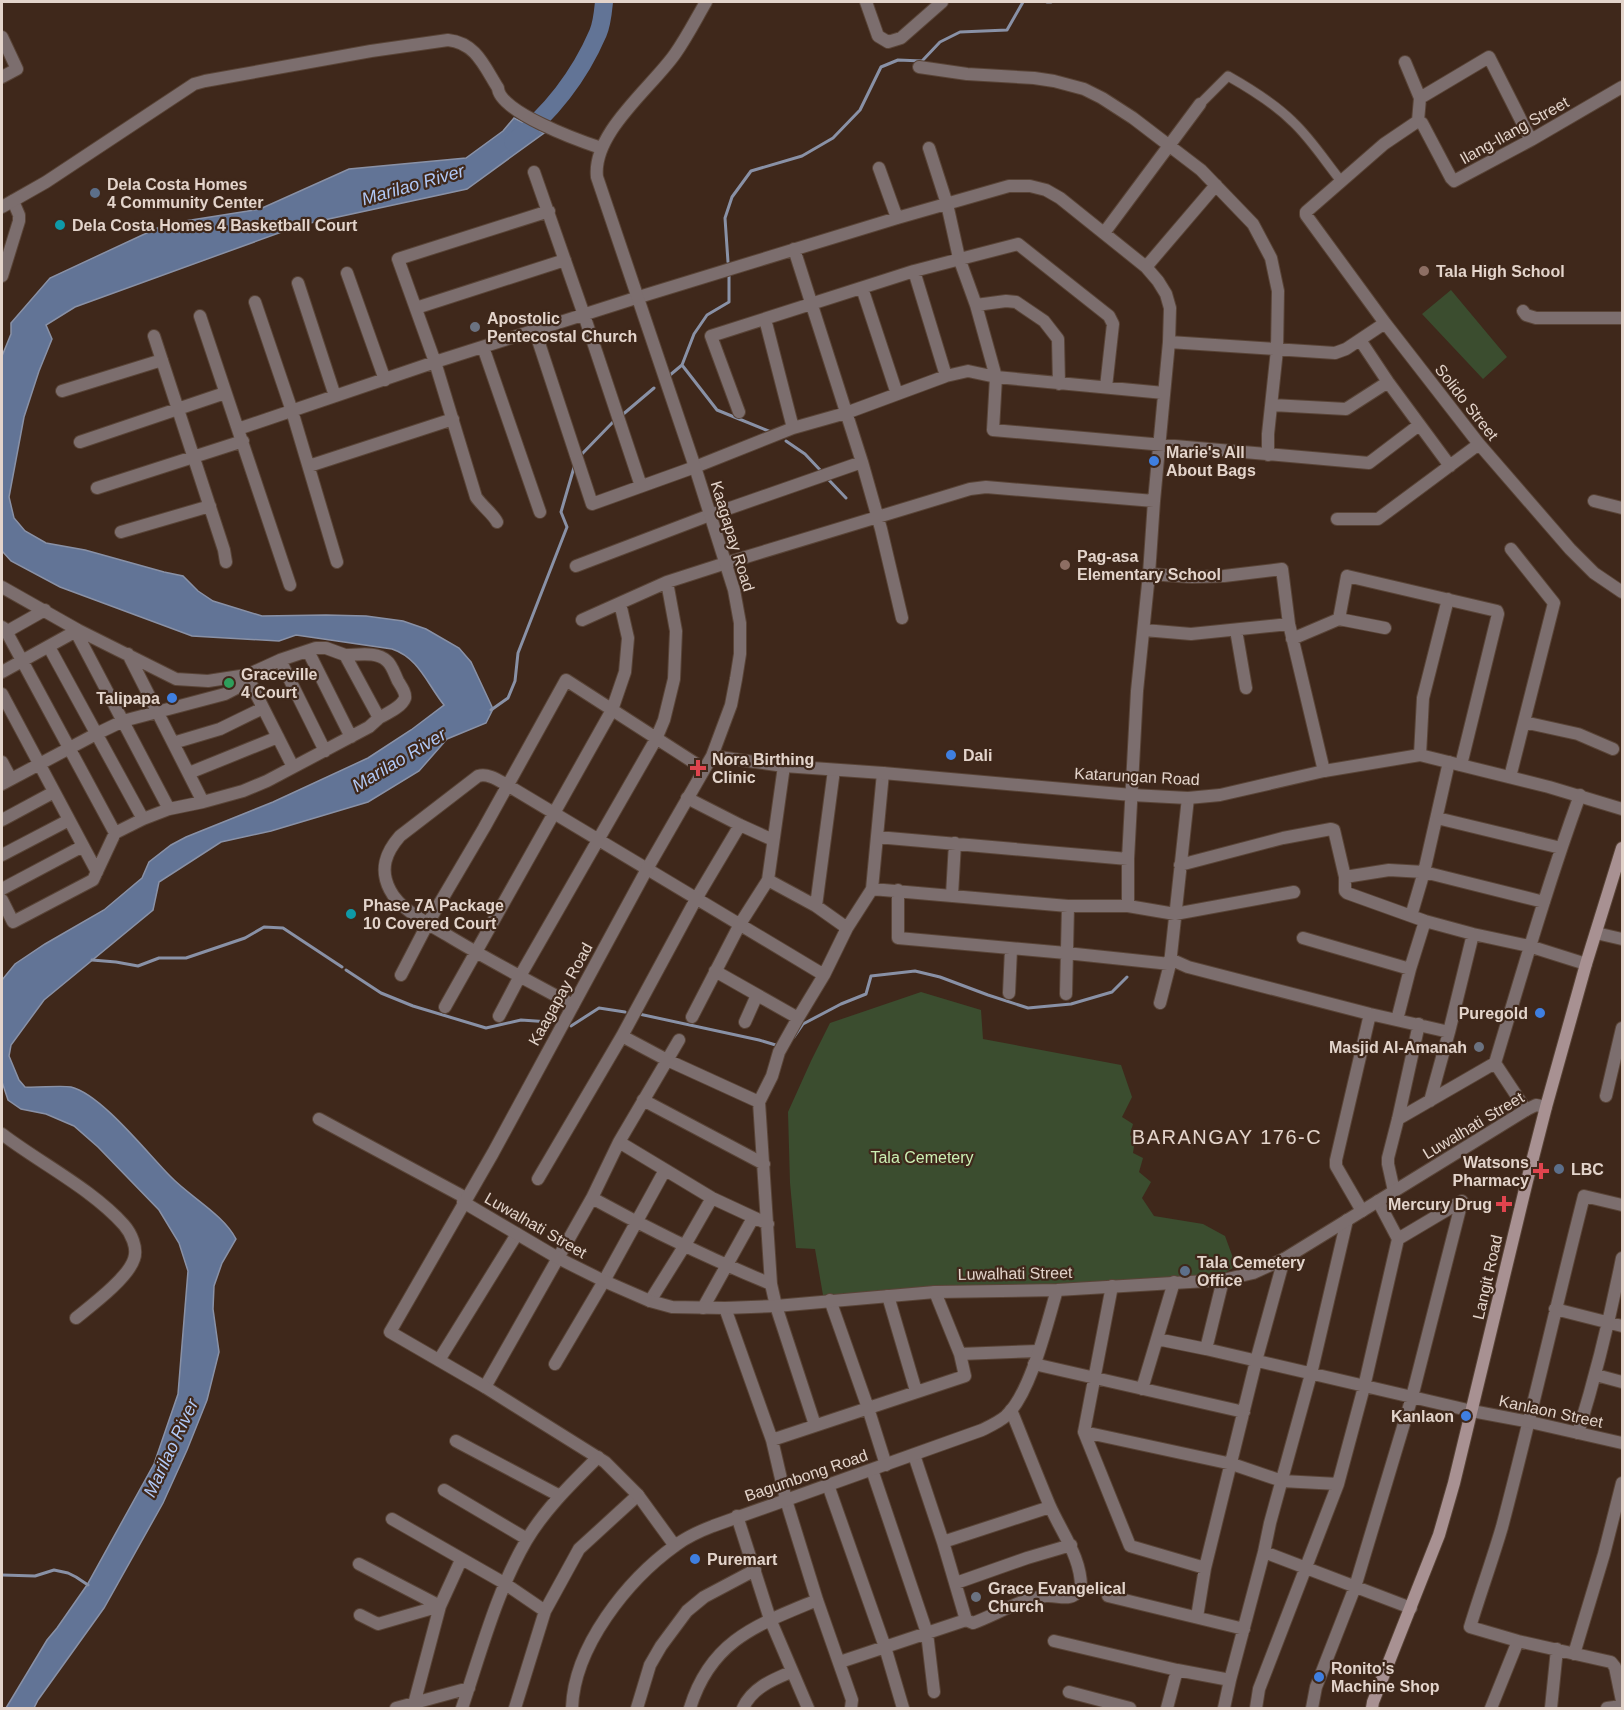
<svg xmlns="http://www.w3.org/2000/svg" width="1624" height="1710" viewBox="0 0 1624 1710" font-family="Arial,sans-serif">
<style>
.green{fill:#3b4d2f}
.water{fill:#627496;stroke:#8991a6;stroke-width:1.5}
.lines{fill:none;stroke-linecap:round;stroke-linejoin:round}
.stream{stroke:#8991a6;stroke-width:3}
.river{stroke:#627496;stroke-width:18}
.pedestrian-casing{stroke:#594437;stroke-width:11}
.minor-casing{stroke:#594437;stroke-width:14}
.tertiary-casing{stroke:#594437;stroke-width:14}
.secondary-casing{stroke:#594437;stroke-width:14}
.pedestrian{stroke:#7c6e6e;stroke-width:9}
.minor{stroke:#7c6e6e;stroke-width:12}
.tertiary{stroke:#7c6e6e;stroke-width:12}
.secondary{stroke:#a89192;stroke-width:12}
.service-dot{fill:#5c6f8a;stroke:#3f281b;stroke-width:2}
.culture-dot{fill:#0f9aa8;stroke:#3f281b;stroke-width:2}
.education-dot{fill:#8d6e63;stroke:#3f281b;stroke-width:2}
.worship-dot{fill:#6b7280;stroke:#3f281b;stroke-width:2}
.shop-dot{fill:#3f7fe0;stroke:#3f281b;stroke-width:2}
.leisure-dot{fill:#2e9e5b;stroke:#3f281b;stroke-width:2}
.health-dot{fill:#e0444e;stroke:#3f281b;stroke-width:2}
.labels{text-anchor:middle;stroke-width:4.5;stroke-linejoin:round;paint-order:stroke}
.street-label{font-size:16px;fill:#e3d4cb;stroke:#3f281b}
.poi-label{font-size:16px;font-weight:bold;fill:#e3d4cb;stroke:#3f281b;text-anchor:start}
.park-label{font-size:16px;fill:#ccf0b4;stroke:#3f281b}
.water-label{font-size:18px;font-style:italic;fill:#b0c8f6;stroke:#3f281b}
.quarter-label{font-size:20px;letter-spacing:1.5px;fill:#e3d4cb;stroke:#3f281b}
</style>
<rect width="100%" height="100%" fill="#3f281b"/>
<path class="green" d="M 1451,290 L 1507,357 L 1483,379 L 1422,314 Z
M 921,992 L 981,1010 L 983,1039 L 1121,1065 L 1132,1097 L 1122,1117 L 1133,1124 L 1130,1135 L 1135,1139 L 1133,1153 L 1143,1158 L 1139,1172 L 1151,1182 L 1142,1198 L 1154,1216 L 1203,1224 L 1225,1236 L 1236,1266 L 1220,1276 L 823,1295 L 815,1249 L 796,1248 L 790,1183 L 788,1112 L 811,1061 L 830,1023 Z"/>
<path class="water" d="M 514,118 L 544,133 L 467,189 L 301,225 L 75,307 L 46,325 L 52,339 L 39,371 L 24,417 L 9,497 L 14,518 L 25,531 L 46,543 L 85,550 L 164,572 L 183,576 L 198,591 L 213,601 L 262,616 L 326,615 L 366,616 L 403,621 L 426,629 L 459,648 L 471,662 L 493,709 L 486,723 L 447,739 L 419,771 L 368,802 L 271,831 L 221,842 L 159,882 L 153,910 L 44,1000 L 11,1045 L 9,1056 L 19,1080 L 25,1087 C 38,1088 60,1085 71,1087 C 101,1094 148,1154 170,1176 C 190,1197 223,1214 236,1239 L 222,1263 L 214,1286 L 213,1309 L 219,1352 L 207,1400 L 187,1450 L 163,1503 L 104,1608 L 38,1700 L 34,1708 L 6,1708 L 47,1640 L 57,1628 L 87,1585 L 154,1464 L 178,1394 L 188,1271 L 179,1243 L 159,1210 L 98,1147 L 74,1126 L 46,1114 L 21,1109 L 8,1100 L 2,1082 L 2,980 L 15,964 L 45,944 L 104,910 L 142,878 L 149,862 L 171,845 L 186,837 L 273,802 L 368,758 L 411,730 L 444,705 C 427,684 419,658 392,649 L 296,635 L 279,641 L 192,636 L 60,587 L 11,561 L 2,551 L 2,356 L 11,334 L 11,323 L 50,278 L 166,224 L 260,209 L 349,169 L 466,158 L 503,131 Z"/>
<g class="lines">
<path class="stream" d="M 1047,2 L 1051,2
M 728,262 L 725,218 L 732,197 L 751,171 L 802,156 L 833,138 L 860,110 L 881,67 L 898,60 L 922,61 L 940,42 L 960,32 L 1007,30 L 1023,2
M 682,365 L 717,410 L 771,432
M 670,375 L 682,365 L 694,334 L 707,315 L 729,302 L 729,274
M 621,416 L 654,388
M 786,441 L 805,454 L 822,472
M 580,456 L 614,421
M 827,478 L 846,498
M 491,710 L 508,698 L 515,681 L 518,653 L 567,527 L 561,512 L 575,464
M 92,960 L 116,962 L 138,966 L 159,958 L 186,958 L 245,938 L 264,927 L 283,928 L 342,967
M 346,970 L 381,993 L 413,1006 L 486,1028 L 521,1020 L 550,1022
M 639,1014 L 759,1040 L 779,1046
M 571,1026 L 599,1008 L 625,1012
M 794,1037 L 803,1024 L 841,1004 L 866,994 L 871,976 L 915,971 L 940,977 L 988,995 L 1028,1008 L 1071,1004 L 1112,992 L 1127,977
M 2,1575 L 35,1576 L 54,1570 L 68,1573 L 76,1577 L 88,1585"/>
<path class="river" d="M 513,142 C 550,115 580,75 598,33 C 602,24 603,12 604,2"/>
<g class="pedestrian-casing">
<path id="pedestrian" d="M 1200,104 L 1228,76 C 1251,89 1274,103 1293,122 C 1311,139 1325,161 1341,181"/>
</g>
<g class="minor-casing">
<path id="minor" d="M 866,2 L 878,36 L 888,42 L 901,38 L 942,2
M 2,37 L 17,69 L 2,77
M 1405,62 L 1420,98 L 1418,121
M 919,67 L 967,74 L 1034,78 L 1054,81 L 1084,89 L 1102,98 L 1133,118 L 1201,170 L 1253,224 L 1271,258 L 1278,291 L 1277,350 L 1268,434 L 1268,455
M 1420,98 L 1489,57 L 1531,140
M 1418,121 L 1384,144 L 1306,212 L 1306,215 L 1385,323 L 1479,444 L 1570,549 L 1594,573 L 1622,592
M 1418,121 L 1422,123 L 1451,178 L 1454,181 L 1531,140 L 1622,87
M 929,148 L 947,204 L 959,258 L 976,305 L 996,377 L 993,430 L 1369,463 L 1419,425
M 879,168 L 897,218
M 534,172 L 584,315 L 641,486
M 1104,233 L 1200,104
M 794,249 L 862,462 L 881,529 L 902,618
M 1146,267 L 1216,185
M 914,271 L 946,376
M 347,273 L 385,380
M 2,276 L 19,221 L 19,215 L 13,201
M 298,283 L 335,396
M 862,288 L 897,394
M 255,302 L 292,411 L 337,562
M 976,305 L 1006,301 L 1016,302 L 1044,321 L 1058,339 L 1059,384
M 416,308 L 565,260
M 1523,311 L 1526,315 L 1536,318 L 1622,318
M 200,316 L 290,585
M 765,319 L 793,428
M 535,331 L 592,504 L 695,467 L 793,428 L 846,413 L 946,376 L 968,371 L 996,377 L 1164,393
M 154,336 L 224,550 L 226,562
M 1360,340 L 1388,382 L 1450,466
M 1169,342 L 1335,353 L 1346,349 L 1385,323
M 483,347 L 540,512
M 62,391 L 162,360
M 1272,405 L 1346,409 L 1388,382
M 739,412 L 711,336 L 914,271 L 1018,244 L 1109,316 L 1113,324 L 1106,387
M 238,429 L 435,362 L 639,297 L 897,218 L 1009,186 L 1030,186 L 1046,190 L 1060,198 L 1146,267 L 1158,281 L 1166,294 L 1170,308 L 1169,342 L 1154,501 L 1149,574 L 1137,691 L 1128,859 L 1128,906
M 80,442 L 225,393
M 309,466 L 453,419
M 97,488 L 243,441
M 1594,501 L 1622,508
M 1337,519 L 1378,519 L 1479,444
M 497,522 C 494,515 482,506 476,497 L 435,362 L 398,259 L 549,211
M 121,532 L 210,506
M 576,566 L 710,515 L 862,462
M 1149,574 L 1192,577 L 1224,576 L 1282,569 L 1289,624 L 1324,771
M 2,587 L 78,630 L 176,679 L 208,681 L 247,675 L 280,660 L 316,648 L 326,648 L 345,655 L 379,718 L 369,727 L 267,781 L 243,791 L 203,802 L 169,809 L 143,819 L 115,833 L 93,880 L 13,922 L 2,900
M 582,620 L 667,582 L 726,563 L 970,489 L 986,487 L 1154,501
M 2,627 L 5,629 L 115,833
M 1385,628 L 1339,619 L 1347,576 L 1497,611 L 1498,614 L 1461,765
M 1144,630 L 1191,634 L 1289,624
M 1236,630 L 1246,688
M 6,632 L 45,610
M 76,632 L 169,809
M 1292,639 L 1339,619
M 49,647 L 143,819
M 308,651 L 351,737
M 128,654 L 203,802
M 345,655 C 358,655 377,651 387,661 C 392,665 395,675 398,681 C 401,686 406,693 405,698 C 402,707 386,714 379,718
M 280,660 L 325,751
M 2,672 L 78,630
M 247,676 L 293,767
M 2,694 L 97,872
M 1524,722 L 1578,734 L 1613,749
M 173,743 L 220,729 L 263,708
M 1420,755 L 1423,698 L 1448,599
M 2,762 L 11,779
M 189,773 L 278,737
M 1510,777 L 1554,603 L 1511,549
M 2,784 L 96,734 L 123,721 L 225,694 L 250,681
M 687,798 L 740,825 L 773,840
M 1437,818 L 1561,848
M 2,820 L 54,792
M 877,837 L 1128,859
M 2,855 L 69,820
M 1180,865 L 1283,838 L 1331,829 L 1334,830 L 1345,877 L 1345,891 L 1347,893 L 1425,921 L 1473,934 L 1529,946 L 1586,964
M 1345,877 L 1389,870 L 1424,872 L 1544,902
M 768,880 L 816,906 L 847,928
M 2,889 L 83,846
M 872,889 L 1068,906 L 1128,906 L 1175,914 L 1294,892
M 898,890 L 898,938 L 1066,953 L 1170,964
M 952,895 L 955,843
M 816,906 L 834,770
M 1411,916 L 1424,872 L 1449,762
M 1596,933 L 1622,939
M 1303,938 L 1410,969
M 1170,959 L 1188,967 L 1370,1014 L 1449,1032
M 715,971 L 798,1018
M 401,975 L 428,923 L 484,828 L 566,680 L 704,769
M 1009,993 L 1011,949
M 1066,994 L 1068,906
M 1160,1003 L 1170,964 L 1188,798
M 573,1005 C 531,982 488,960 447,935 C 430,925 399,909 390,890 C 379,869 386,852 400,836 L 478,776 C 488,773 498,780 507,785 L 824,975
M 445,1007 L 612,710 L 625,672 L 628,638 L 620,603
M 499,1016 L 520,976 L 656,739 L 664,720 L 674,679 L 676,631 L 667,582
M 692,1017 L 740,924 L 768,880 L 784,766
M 1397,1020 L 1410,969 L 1425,921
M 745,1022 L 757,995
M 622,1036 L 667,1060 L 759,1102
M 1495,1063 L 1526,1110
M 1606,1096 L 1622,1028
M 643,1100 L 764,1164
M 1430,1101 L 1449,1032 L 1473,934
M 319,1119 L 466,1198
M 1398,1119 L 1495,1063 C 1522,973 1548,883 1580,795
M 2,1134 C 40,1163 92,1189 124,1225 C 131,1233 138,1248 134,1259 C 128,1278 92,1305 76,1318
M 619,1142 L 712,1198 L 768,1224
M 538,1179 L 622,1036 L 696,899 L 740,825
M 1394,1191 L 1388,1164 L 1388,1158 L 1398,1119 L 1419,1024
M 592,1198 C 650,1230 710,1259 771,1284
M 1622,1205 L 1584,1196 C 1556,1306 1531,1417 1502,1527 C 1492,1561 1480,1594 1470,1627 L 1518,1641 L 1611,1662 L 1615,1667 L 1622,1701
M 1362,1211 L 1336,1166 L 1336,1160 L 1370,1014
M 1398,1239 L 1462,1201
M 1112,1286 L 1084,1432 L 1130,1546 L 1205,1568
M 888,1296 L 916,1391
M 830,1300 L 868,1408 L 886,1465
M 650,1301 L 685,1245 L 712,1198
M 703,1308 L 753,1218
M 725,1308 L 772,1440 L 786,1500 L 817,1600 L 852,1700 L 851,1708
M 1555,1309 L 1622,1326
M 1157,1339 L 1206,1349 L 1472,1411
M 1206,1349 L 1223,1280
M 960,1354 L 1038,1351
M 439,1360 L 517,1234
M 555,1364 L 604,1281 L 665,1170
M 1034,1364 L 1244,1412
M 1596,1375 L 1622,1382
M 485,1387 L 592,1198 L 619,1142 L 679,1040
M 1142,1389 L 1174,1282
M 815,1425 L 776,1306 L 771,1284 L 759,1102 L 772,1076 L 779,1052 L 798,1018 L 824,975 L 847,928 L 872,889 L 883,773
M 1084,1432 L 1232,1464 L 1282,1481 L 1338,1484
M 1578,1433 C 1596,1375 1610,1318 1622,1258
M 772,1440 L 965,1376 L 960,1354 L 935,1292
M 456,1441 L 560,1496
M 914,1455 L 943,1542 L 966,1620
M 872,1470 L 927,1633 L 934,1692
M 828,1485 L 885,1647 L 903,1708
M 444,1490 L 527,1539
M 737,1516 L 770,1619 L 808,1708
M 392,1519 L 504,1583 L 545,1611
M 943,1542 L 1050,1507
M 1264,1552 L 1411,1608
M 359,1564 L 440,1606
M 956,1583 L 1027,1558 L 1071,1545
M 1108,1596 L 1244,1629
M 360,1615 L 378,1624 L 440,1606
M 1197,1617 L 1205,1568 L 1256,1361 L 1284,1259
M 1054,1641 L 1177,1670 L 1230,1680
M 1574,1654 L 1604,1554 L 1622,1483
M 840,1662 L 966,1620 L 973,1623 C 995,1615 1023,1598 1046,1596 C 1060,1595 1070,1603 1081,1589 C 1082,1558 1061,1532 1049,1504 C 1036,1473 1024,1442 1011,1410
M 1069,1692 L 1130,1708
M 396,1708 L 469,1688
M 414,1708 L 414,1704 L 440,1606 L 461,1560
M 462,1708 C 481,1652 496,1593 526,1541 C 545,1509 572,1483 598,1457
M 515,1708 L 545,1611 L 579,1549 L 638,1495
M 637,1708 L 650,1665 L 661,1646 L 687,1611 L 704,1597 L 755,1570
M 690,1708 C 711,1640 757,1625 817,1600
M 743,1708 C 752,1688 772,1680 791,1672
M 1167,1708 L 1177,1670
M 1224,1708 L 1230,1680 L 1264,1552 L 1270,1523 L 1311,1374 L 1347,1220
M 1256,1708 L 1259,1689 L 1338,1484 L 1364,1387 L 1398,1239 L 1378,1201
M 1312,1708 L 1316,1687 L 1355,1587 L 1412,1397 L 1462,1201
M 1491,1708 L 1518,1641
M 1551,1708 L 1557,1649
M 1607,1708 L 1622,1706"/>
</g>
<g class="tertiary-casing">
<path id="tertiary" d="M 2,207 L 46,182 L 194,84 L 205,81 L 371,51 L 448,40 C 476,43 484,66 498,88 C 499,112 580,141 601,148
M 712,756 L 784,766 L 883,773 L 1132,795 L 1188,798 L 1220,795 L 1324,771 L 1420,755 L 1549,787 L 1622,809
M 463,1202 L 558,1258 L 604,1281 L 650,1301 L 672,1307 L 725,1308 L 776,1306 L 935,1292 L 1057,1290 L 1223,1280 L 1253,1273 L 1284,1259 L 1526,1110 L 1536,1105 L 1546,1107
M 1472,1411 L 1530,1422 L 1622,1443
M 675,1546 L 638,1495 L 605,1462 L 485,1387 L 390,1332 L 493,1153 L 647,869 L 712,756 L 731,705 L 736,679 L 740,654 L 740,623 L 734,590 L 695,467 L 597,177 C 592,133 652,87 675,54 C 687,37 696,19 706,2
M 572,1708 C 574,1647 627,1580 676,1545 C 687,1537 700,1531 713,1526 L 982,1430 C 990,1426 999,1422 1006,1416 C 1031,1393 1047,1323 1057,1290"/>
</g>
<g class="secondary-casing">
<path id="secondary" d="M 1372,1708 L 1373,1702 L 1439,1535 L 1454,1483 L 1527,1181 L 1546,1107 L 1586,964 L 1622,848"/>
</g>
<use href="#pedestrian" class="pedestrian"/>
<use href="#minor" class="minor"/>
<use href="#tertiary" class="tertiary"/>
<use href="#secondary" class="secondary"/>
</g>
<g class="service-dot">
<circle cx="95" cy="193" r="6"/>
<circle cx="1559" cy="1169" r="6"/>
<circle cx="1185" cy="1271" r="6"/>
</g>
<g class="culture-dot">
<circle cx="60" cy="225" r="6"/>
<circle cx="351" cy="914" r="6"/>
</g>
<g class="education-dot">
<circle cx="1424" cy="271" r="6"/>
<circle cx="1065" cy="565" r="6"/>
</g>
<g class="worship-dot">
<circle cx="475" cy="327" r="6"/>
<circle cx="1479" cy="1047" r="6"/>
<circle cx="976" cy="1597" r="6"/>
</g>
<g class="shop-dot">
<circle cx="1154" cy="461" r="6"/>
<circle cx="172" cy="698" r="6"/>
<circle cx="951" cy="755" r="6"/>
<circle cx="1540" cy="1013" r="6"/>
<circle cx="1466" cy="1416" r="6"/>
<circle cx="695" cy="1559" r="6"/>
<circle cx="1319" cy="1677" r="6"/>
</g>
<circle class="leisure-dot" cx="229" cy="683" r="6"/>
<g class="health-dot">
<path d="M695 759h6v6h6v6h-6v6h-6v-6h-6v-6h6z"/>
<path d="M1538 1162h6v6h6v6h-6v6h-6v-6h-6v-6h6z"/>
<path d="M1501 1195h6v6h6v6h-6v6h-6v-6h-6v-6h6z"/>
</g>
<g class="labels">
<g class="street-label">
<text transform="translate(1514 130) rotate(-29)" y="6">Ilang-Ilang Street</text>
<text transform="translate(1467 402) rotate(52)" y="6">Solido Street</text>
<text transform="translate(733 536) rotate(73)" y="6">Kaagapay Road</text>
<text transform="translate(1137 776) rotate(3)" y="6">Katarungan Road</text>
<text transform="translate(560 994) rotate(-61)" y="6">Kaagapay Road</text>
<text transform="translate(1473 1125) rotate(-31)" y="6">Luwalhati Street</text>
<text transform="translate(536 1225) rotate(30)" y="6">Luwalhati Street</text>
<text transform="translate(1015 1273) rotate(-1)" y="6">Luwalhati Street</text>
<text transform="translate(1487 1277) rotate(-77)" y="6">Langit Road</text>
<text transform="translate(1551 1411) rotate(12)" y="6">Kanlaon Street</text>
<text transform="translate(806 1475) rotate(-19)" y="6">Bagumbong Road</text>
</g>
<g class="poi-label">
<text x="107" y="190">Dela Costa Homes<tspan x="107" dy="18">4 Community Center</tspan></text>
<text x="72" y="231">Dela Costa Homes 4 Basketball Court</text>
<text x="1436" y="277">Tala High School</text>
<text x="487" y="324">Apostolic<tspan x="487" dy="18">Pentecostal Church</tspan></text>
<text x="1166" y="458">Marie's All<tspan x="1166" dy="18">About Bags</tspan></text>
<text x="1077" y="562">Pag-asa<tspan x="1077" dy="18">Elementary School</tspan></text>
<text x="241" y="680">Graceville<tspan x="241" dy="18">4 Court</tspan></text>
<text x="160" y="704" text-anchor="end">Talipapa</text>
<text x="963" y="761">Dali</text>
<text x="712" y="765">Nora Birthing<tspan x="712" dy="18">Clinic</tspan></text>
<text x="363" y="911">Phase 7A Package<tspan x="363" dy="18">10 Covered Court</tspan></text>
<text x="1528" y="1019" text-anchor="end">Puregold</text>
<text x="1467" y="1053" text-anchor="end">Masjid Al-Amanah</text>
<text x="1529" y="1168" text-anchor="end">Watsons<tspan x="1529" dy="18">Pharmacy</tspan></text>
<text x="1571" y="1175">LBC</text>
<text x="1492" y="1210" text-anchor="end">Mercury Drug</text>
<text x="1197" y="1268">Tala Cemetery<tspan x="1197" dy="18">Office</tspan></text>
<text x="1454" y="1422" text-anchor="end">Kanlaon</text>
<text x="707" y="1565">Puremart</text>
<text x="988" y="1594">Grace Evangelical<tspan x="988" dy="18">Church</tspan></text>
<text x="1331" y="1674">Ronito's<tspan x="1331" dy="18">Machine Shop</tspan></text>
</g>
<g class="park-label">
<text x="922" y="1163">Tala Cemetery</text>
</g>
<g class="water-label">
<text transform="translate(413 185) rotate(-16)" y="6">Marilao River</text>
<text transform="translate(399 760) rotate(-31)" y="6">Marilao River</text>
<text transform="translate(171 1448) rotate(-65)" y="6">Marilao River</text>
</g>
<g class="quarter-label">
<text x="1227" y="1144">BARANGAY 176-C</text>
</g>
</g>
<rect width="1624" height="1710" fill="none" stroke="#e3d4cb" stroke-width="6"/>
</svg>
